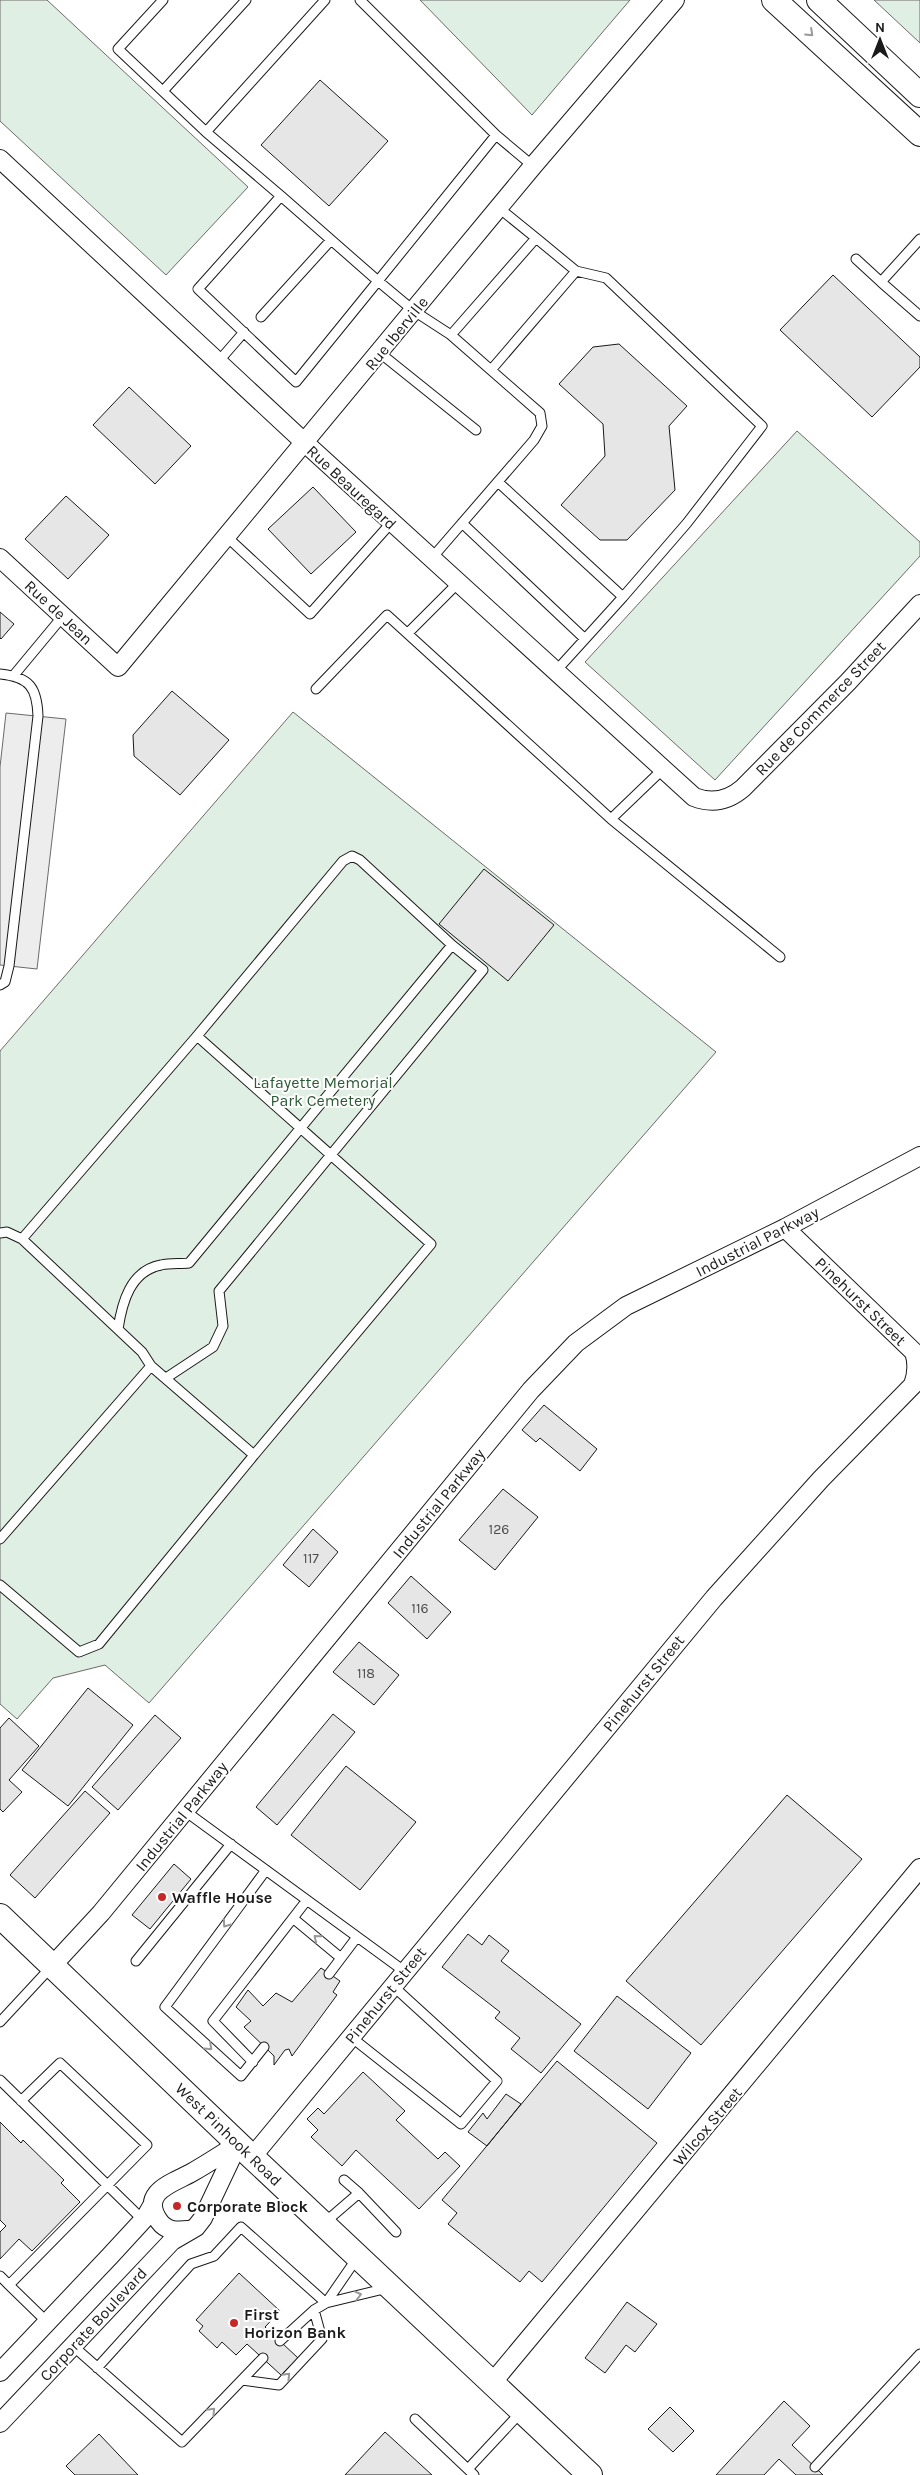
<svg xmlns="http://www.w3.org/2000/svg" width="920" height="2475" viewBox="0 0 920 2475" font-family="Karla,sans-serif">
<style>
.green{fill:#e0efe3;stroke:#6a6a6a}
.parking{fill:#ededed;stroke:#6a6a6a}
.building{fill:#e6e6e6;stroke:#1a1a1a}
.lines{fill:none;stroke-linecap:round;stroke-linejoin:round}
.lane-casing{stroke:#1a1a1a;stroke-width:11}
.street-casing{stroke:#1a1a1a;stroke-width:20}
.secondary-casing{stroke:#1a1a1a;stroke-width:26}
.lane{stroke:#fff;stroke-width:9}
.street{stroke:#fff;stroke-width:18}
.secondary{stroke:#fff;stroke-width:24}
.oneway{stroke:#989898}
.poi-dot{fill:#c62828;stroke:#fff;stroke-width:2}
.labels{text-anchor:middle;stroke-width:4;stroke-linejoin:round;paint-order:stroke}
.number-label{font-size:14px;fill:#4d4d4d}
.street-label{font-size:16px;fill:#1a1a1a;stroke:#fff}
.park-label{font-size:16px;fill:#2b5a34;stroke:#fff}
.poi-label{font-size:16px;font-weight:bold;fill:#1a1a1a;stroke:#fff;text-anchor:start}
</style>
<rect width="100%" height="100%" fill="#fff"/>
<path class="green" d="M 0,0 L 47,0 L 248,187 L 166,275 L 0,121 Z
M 420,0 L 630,0 L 532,115 Z
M 874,0 L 920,0 L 920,43 Z
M 797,431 L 920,542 L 920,556 L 715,780 L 585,662 Z
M 293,712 L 716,1052 L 149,1703 L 105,1665 L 53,1678 L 17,1719 L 0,1704 L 0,1051 Z"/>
<path class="parking" d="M 6,713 L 66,719 L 37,969 L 0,965 L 0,767 Z"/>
<path class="building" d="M 320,80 L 388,141 L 329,206 L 261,145 Z
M 833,275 L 920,357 L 920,367 L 872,417 L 780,330 Z
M 619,344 L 687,406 L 669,426 L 675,490 L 627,540 L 600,540 L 561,505 L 605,456 L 603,424 L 559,384 L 593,347 Z
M 129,387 L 191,446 L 155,484 L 93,425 Z
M 313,487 L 356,532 L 311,574 L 268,529 Z
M 66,496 L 109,535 L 68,579 L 25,539 Z
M 0,612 L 14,624 L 1,639 L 0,638 Z
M 172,691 L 229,740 L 180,795 L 134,756 L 133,735 Z
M 484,869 L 554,925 L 508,981 L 439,924 Z
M 544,1405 L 597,1449 L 580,1471 L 540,1438 L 536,1442 L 522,1430 Z
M 503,1489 L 538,1517 L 495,1570 L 459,1540 Z
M 313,1529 L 338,1552 L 309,1587 L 283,1565 Z
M 411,1576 L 451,1612 L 427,1639 L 388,1603 Z
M 359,1642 L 399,1675 L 374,1705 L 333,1672 Z
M 88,1688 L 133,1725 L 68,1806 L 22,1770 Z
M 333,1714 L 355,1732 L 277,1825 L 256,1807 Z
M 155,1715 L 181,1738 L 118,1810 L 92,1787 Z
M 9,1718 L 39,1746 L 9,1780 L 22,1792 L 3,1812 L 0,1809 L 0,1728 Z
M 346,1766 L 416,1822 L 360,1890 L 291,1835 Z
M 85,1791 L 110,1813 L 35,1898 L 10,1875 Z
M 787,1795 L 862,1859 L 701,2045 L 626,1981 Z
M 174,1864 L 191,1879 L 150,1929 L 132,1915 Z
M 468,1934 L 482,1945 L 489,1935 L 509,1951 L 501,1961 L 581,2024 L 541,2073 L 511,2049 L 520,2038 L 495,2018 L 500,2012 L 442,1967 Z
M 321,1968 L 340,1981 L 333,1992 L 337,1995 L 292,2056 L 289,2049 L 285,2050 L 274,2065 L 274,2056 L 244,2027 L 251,2021 L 236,2007 L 248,1990 L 263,2006 L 276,1993 L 292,2002 Z
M 617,1996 L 691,2053 L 648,2109 L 574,2051 Z
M 557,2061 L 657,2143 L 542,2282 L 529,2271 L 520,2282 L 448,2224 L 457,2213 L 442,2200 Z
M 363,2072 L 405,2111 L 396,2120 L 438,2159 L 445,2152 L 460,2166 L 419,2209 L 356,2150 L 342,2166 L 311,2137 L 318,2130 L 307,2119 L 318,2108 L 324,2114 Z
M 506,2094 L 521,2104 L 487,2146 L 468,2132 L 483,2113 L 487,2119 Z
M 0,2122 L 21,2143 L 23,2140 L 64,2180 L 61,2183 L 80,2202 L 32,2251 L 19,2239 L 0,2259 L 0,2232 L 6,2226 L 0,2220 Z
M 239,2273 L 280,2311 L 265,2327 L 298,2358 L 281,2375 L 247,2344 L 236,2355 L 222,2342 L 217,2348 L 199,2331 L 203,2326 L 196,2320 Z
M 627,2302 L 657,2324 L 635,2352 L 626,2345 L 605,2373 L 585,2358 Z
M 784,2401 L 810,2426 L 792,2445 L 823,2475 L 796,2475 L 779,2459 L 764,2475 L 716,2475 Z
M 670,2407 L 694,2431 L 673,2452 L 648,2429 Z
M 385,2432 L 432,2475 L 345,2475 Z
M 99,2434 L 138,2475 L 75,2475 L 66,2466 Z"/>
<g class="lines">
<g class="lane-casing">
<path id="lane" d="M 163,0 L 118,49 L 206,132
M 325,0 L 206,132 L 281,196 L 198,289 L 296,382 L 378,281 L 414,311 L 451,335 L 540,413 L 542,426 L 534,440 L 431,559
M 360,0 L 496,135 L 533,166
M 163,91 L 246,0
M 281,196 L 378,281 L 496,135
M 920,239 L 881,282 L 920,316
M 856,259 L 881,282
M 576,271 L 606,278 L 762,426 L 687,523 L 623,597
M 261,317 L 331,240
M 451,335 L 536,238 L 499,208
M 380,353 L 476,430
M 218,362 L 244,332
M 491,370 L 576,271 L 536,238
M 462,523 L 585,639 L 623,597 L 498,482
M 226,536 L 310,614 L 391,523
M 408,633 L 458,583
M 555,672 L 585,639
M 0,674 C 30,677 37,688 38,716 L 9,966 L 5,982 L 0,985
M 14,675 L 63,616
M 316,689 L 387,615 L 611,819 L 662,770
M 611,819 L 780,957
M 0,1233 L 7,1232 L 22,1239 L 197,1036 L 343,861 L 352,856 L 360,860 L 452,945 L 483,970 L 219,1291 L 223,1326 L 213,1347 L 166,1378
M 22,1239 L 142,1352 L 151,1366 L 254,1455 L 431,1244 L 197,1036
M 118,1329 C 122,1303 130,1271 161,1265 C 170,1263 180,1264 189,1263 L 452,945
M 0,1539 L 151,1366
M 0,1585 L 79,1652 L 99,1644 L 254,1455
M 185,1811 L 404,1971
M 294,1919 L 341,1958
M 136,1961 L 231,1844
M 329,1974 L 357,1937
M 0,2022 L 52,1966
M 351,2037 L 461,2124 L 497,2081 L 393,1986
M 264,2047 L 241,2076 L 165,2007 L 266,1870
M 253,2062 L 213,2021 L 307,1900
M 0,2080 L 143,2220
M 21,2101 L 60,2063 L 147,2145 L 9,2285 L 47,2322
M 344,2180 L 359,2193
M 323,2224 L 359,2193 L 396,2232
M 0,2276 L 9,2285
M 326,2303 L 357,2258
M 280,2341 L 314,2310 L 326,2303 L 388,2288
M 73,2346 L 182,2442 L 263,2358
M 97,2368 L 191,2264 L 214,2256 L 241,2227 L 326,2303
M 242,2380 L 279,2385 L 322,2339 L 314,2310
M 415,2419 L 474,2475
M 815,2467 L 920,2354
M 468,2469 L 522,2411"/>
</g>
<g class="street-casing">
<path id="street" d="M 0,159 L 304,442 L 694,797 C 712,804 728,801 743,788 L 848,682 L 920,604
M 0,558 L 118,667 L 533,166 L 675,0
M 52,1966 L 101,1913 L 531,1390 L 576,1343 L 626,1306 L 785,1228 L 920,1156
M 252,2157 L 714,1598 L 821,1479 L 913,1385 C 917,1374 918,1364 914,1352 L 785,1228
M 189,2230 C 177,2231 167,2232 159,2221 C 139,2192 173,2183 191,2173 C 207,2164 222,2154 238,2144
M 0,2372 L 110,2256 L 145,2218 L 153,2204
M 492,2383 L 920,1868
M 0,2423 L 172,2241 L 196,2227 L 203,2218 L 238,2144"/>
</g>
<g class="secondary-casing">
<path id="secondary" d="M 774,0 L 920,134
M 819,0 L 920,95
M 0,1916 L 252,2157 L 590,2475"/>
</g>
<use href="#lane" class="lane"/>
<use href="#street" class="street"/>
<use href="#secondary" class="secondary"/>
</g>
<defs><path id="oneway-chevron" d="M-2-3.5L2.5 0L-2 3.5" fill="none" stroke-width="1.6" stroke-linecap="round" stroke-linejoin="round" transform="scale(1.25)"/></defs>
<g class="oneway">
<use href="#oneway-chevron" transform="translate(810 33) rotate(43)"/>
<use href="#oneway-chevron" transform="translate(226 1924) rotate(126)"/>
<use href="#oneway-chevron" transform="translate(317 1938) rotate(-141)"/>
<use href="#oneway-chevron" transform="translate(209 2047) rotate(43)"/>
<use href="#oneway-chevron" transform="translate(358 2295) rotate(-14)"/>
<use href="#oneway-chevron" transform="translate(287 2376) rotate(-46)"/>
<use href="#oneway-chevron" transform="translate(212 2411) rotate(-46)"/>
</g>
<g class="poi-dot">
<circle cx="162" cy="1897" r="5"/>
<circle cx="177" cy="2206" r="5"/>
<circle cx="234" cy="2323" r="5"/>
</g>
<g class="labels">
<g class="number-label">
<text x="499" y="1534">126</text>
<text x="311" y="1563">117</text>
<text x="420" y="1613">116</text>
<text x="366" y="1678">118</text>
</g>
<g class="street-label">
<text transform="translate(396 333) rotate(-51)" y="6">Rue Iberville</text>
<text transform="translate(352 487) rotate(43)" y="6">Rue Beauregard</text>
<text transform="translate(59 612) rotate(43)" y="6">Rue de Jean</text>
<text transform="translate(820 708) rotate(-46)" y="6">Rue de Commerce Street</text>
<text transform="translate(757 1241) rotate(-27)" y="6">Industrial Parkway</text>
<text transform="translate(861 1301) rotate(44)" y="6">Pinehurst Street</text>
<text transform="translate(438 1503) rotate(-51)" y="6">Industrial Parkway</text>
<text transform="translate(643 1683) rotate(-51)" y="6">Pinehurst Street</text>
<text transform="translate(181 1816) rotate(-51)" y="6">Industrial Parkway</text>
<text transform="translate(385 1995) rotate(-51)" y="6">Pinehurst Street</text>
<text transform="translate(707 2126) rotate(-50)" y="6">Wilcox Street</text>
<text transform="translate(229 2134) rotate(44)" y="6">West Pinhook Road</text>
<text transform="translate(93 2324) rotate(-47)" y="6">Corporate Boulevard</text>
</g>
<g class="park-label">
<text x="323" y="1088">Lafayette Memorial<tspan x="323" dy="18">Park Cemetery</tspan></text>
</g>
<g class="poi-label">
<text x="172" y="1903">Waffle House</text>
<text x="187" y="2212">Corporate Block</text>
<text x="244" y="2320">First<tspan x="244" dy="18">Horizon Bank</tspan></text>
</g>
</g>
<g transform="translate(880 40)" stroke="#ffffff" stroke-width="4" paint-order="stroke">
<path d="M0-4L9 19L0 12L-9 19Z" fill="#1a1a1a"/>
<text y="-8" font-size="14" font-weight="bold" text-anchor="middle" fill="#1a1a1a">N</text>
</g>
</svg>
